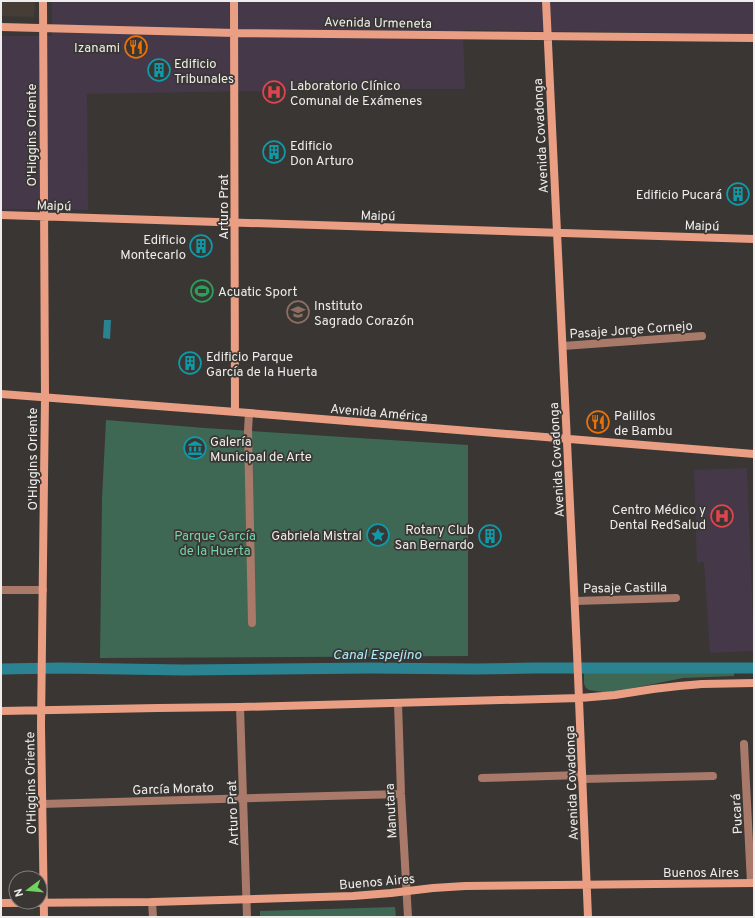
<svg xmlns="http://www.w3.org/2000/svg" width="755" height="918" viewBox="0 0 755 918" font-family="Overpass,sans-serif">
<style>
.commercial{fill:#453949}
.built{fill:#463d36}
.green{fill:#3e6854}
.water{fill:#2b8391}
.lines{fill:none;stroke-linecap:round;stroke-linejoin:round}
.canal{stroke:#2b8391;stroke-width:11}
.street{stroke:#a97a69;stroke-width:8}
.secondary{stroke:#ea9f84;stroke-width:8}
.labels{text-anchor:middle;stroke-width:3.5;stroke-linejoin:round;paint-order:stroke}
.street-label{font-size:13px;fill:#efedeb;stroke:#393633}
.poi-label{font-size:13px;fill:#efedeb;stroke:#393633;text-anchor:start}
.park-label{font-size:13px;fill:#73d6a9;stroke:#393633}
.water-label{font-size:14px;font-style:italic;fill:#aaedf8;stroke:#393633}
</style>
<rect width="100%" height="100%" fill="#393633"/>
<path class="commercial" d="M 52,1 L 754,1 L 754,34 L 463,30 L 465,89 L 379,89 L 87,94 L 88,210 L 1,209 L 1,36 L 52,36 Z
M 747,468 L 754,651 L 710,653 L 704,562 L 697,563 L 694,470 Z"/>
<path class="built" d="M 1,1 L 35,1 L 34,17 L 1,16 Z"/>
<path class="green" d="M 106,420 L 205,428 L 468,445 L 468,656 L 100,658 L 102,498 Z
M 734,669 L 734,676 L 683,678 L 609,693 L 589,690 L 586,688 L 584,684 L 584,673 Z
M 395,907 L 396,917 L 260,917 L 260,911 Z"/>
<path class="water" d="M 104,320 L 111,320 L 110,339 L 103,338 Z"/>
<g class="lines">
<path class="canal" d="M 1,669 L 61,668 L 184,670 L 370,668 L 475,669 L 534,668 L 754,668"/>
<path class="street" d="M 563,346 L 702,336
M 249,413 L 248,431 L 252,623
M 1,590 L 43,590
M 575,601 L 676,598
M 398,703 L 401,794 L 408,917
M 240,707 L 247,917
M 744,744 L 751,883
M 482,778 L 582,775
M 582,779 L 713,776
M 42,804 L 401,794
M 152,902 L 153,917"/>
<path class="secondary" d="M 43,1 L 45,398 L 41,726 L 44,917
M 234,1 L 235,412
M 546,1 L 577,652 L 588,917
M 1,27 L 235,33 L 754,38
M 1,215 L 754,239
M 1,394 L 249,413 L 754,454
M 1,711 L 158,708 L 240,707 L 580,698 L 615,695 L 653,689 L 679,686 L 702,684 L 754,683
M 1,903 L 152,902 L 353,896 L 391,893 L 433,888 L 465,886 L 754,883"/>
</g>
<defs>
<g id="restaurant-ring" transform="scale(1.15)"><circle r="9.5" fill="#393633" stroke="#e8710a" stroke-width="1.5"/><path d="M-5-6h1v4h1v-4h1v4h1v-4h1v5L-1.5 .5V6h-2V.5L-5-1ZM5-6V6H3V1.5H1.5Q1.5-4 5-6Z" fill="#e8710a"/></g>
<g id="building-ring" transform="scale(1.15)"><circle r="9.5" fill="#393633" stroke="#0f9aa8" stroke-width="1.5"/><path d="M-4-6H4V6H1V3H-1V6H-4ZM-2.5-4.3h1.7v1.8h-1.7ZM.8-4.3h1.7v1.8H.8ZM-2.5-1h1.7V.8h-1.7ZM.8-1h1.7V.8H.8Z" fill="#0f9aa8"/></g>
<g id="hospital-ring" transform="scale(1.15)"><circle r="9.5" fill="#393633" stroke="#e0444e" stroke-width="1.5"/><path d="M-5-5h3v3.5h4V-5h3V5h-3V1.5h-4V5h-3Z" fill="#e0444e"/></g>
<g id="stadium-ring" transform="scale(1.15)"><circle r="9.5" fill="#393633" stroke="#2e9e5b" stroke-width="1.5"/><path d="M0-5a6.5 5 0 1 0 0 10a6.5 5 0 1 0 0-10ZM-3.5-1.8h7v3.6h-7Z" fill="#2e9e5b"/></g>
<g id="school-ring" transform="scale(1.15)"><circle r="9.5" fill="#393633" stroke="#8d6e63" stroke-width="1.5"/><path d="M0-5L7-2L0 1L-7-2ZM-4 1L0 2.5L4 1V4Q0 6-4 4Z" fill="#8d6e63"/></g>
<g id="museum-ring" transform="scale(1.15)"><circle r="9.5" fill="#393633" stroke="#0f9aa8" stroke-width="1.5"/><path d="M0-6L6-3V-2H-6V-3ZM-5-1h2V3h-2ZM-1-1h2V3h-2ZM3-1h2V3H3ZM-6 4H6V6H-6Z" fill="#0f9aa8"/></g>
<g id="sight-ring" transform="scale(1.15)"><circle r="9.5" fill="#393633" stroke="#0f9aa8" stroke-width="1.5"/><path d="M0-6L1.8-2.2L6-1.7L2.9 1.2L3.7 5.4L0 3.3L-3.7 5.4L-2.9 1.2L-6-1.7L-1.8-2.2Z" fill="#0f9aa8"/></g>
</defs>
<g fill-rule="evenodd">
<use href="#restaurant-ring" x="136" y="47"/>
<use href="#building-ring" x="159" y="70"/>
<use href="#hospital-ring" x="274" y="92"/>
<use href="#building-ring" x="274" y="152"/>
<use href="#building-ring" x="738" y="194"/>
<use href="#building-ring" x="201" y="246"/>
<use href="#stadium-ring" x="202" y="291"/>
<use href="#school-ring" x="298" y="312"/>
<use href="#building-ring" x="190" y="363"/>
<use href="#restaurant-ring" x="598" y="422"/>
<use href="#museum-ring" x="195" y="448"/>
<use href="#hospital-ring" x="722" y="516"/>
<use href="#sight-ring" x="378" y="535"/>
<use href="#building-ring" x="490" y="536"/>
</g>
<g class="labels">
<g class="street-label">
<text transform="translate(378 22) rotate(1)" y="5">Avenida Urmeneta</text>
<text transform="translate(31 135) rotate(-90)" y="5">O'Higgins Oriente</text>
<text transform="translate(540 136) rotate(-93)" y="5">Avenida Covadonga</text>
<text transform="translate(54 205) rotate(2)" y="5">Maipú</text>
<text transform="translate(223 207) rotate(-90)" y="5">Arturo Prat</text>
<text transform="translate(378 215) rotate(2)" y="5">Maipú</text>
<text transform="translate(702 225) rotate(2)" y="5">Maipú</text>
<text transform="translate(631 329) rotate(-4)" y="5">Pasaje Jorge Cornejo</text>
<text transform="translate(379 412) rotate(5)" y="5">Avenida América</text>
<text transform="translate(32 459) rotate(-90)" y="5">O'Higgins Oriente</text>
<text transform="translate(556 460) rotate(-93)" y="5">Avenida Covadonga</text>
<text transform="translate(625 587) rotate(-1)" y="5">Pasaje Castilla</text>
<text transform="translate(30 783) rotate(-91)" y="5">O'Higgins Oriente</text>
<text transform="translate(571 783) rotate(-92)" y="5">Avenida Covadonga</text>
<text transform="translate(173 788) rotate(-2)" y="5">García Morato</text>
<text transform="translate(390 811) rotate(-93)" y="5">Manutara</text>
<text transform="translate(232 813) rotate(-92)" y="5">Arturo Prat</text>
<text transform="translate(736 814) rotate(-93)" y="5">Pucará</text>
<text x="701" y="877">Buenos Aires</text>
<text transform="translate(377 881) rotate(-5)" y="5">Buenos Aires</text>
</g>
<g class="poi-label">
<text x="120" y="52" text-anchor="end">Izanami</text>
<text x="174" y="68">Edificio<tspan x="174" dy="15">Tribunales</tspan></text>
<text x="290" y="90">Laboratorio Clínico<tspan x="290" dy="15">Comunal de Exámenes</tspan></text>
<text x="290" y="150">Edificio<tspan x="290" dy="15">Don Arturo</tspan></text>
<text x="722" y="199" text-anchor="end">Edificio Pucará</text>
<text x="186" y="244" text-anchor="end">Edificio<tspan x="186" dy="15">Montecarlo</tspan></text>
<text x="218" y="296">Acuatic Sport</text>
<text x="314" y="310">Instituto<tspan x="314" dy="15">Sagrado Corazón</tspan></text>
<text x="206" y="361">Edificio Parque<tspan x="206" dy="15">García de la Huerta</tspan></text>
<text x="614" y="420">Palillos<tspan x="614" dy="15">de Bambu</tspan></text>
<text x="210" y="446">Galería<tspan x="210" dy="15">Municipal de Arte</tspan></text>
<text x="706" y="514" text-anchor="end">Centro Médico y<tspan x="706" dy="15">Dental RedSalud</tspan></text>
<text x="474" y="534" text-anchor="end">Rotary Club<tspan x="474" dy="15">San Bernardo</tspan></text>
<text x="362" y="540" text-anchor="end">Gabriela Mistral</text>
</g>
<g class="park-label">
<text x="215" y="540">Parque García<tspan x="215" dy="15">de la Huerta</tspan></text>
</g>
<g class="water-label">
<text x="377" y="659">Canal Espejino</text>
</g>
</g>
<rect width="755" height="918" fill="none" stroke="#efedeb" stroke-width="4"/>
<g transform="translate(28 890) rotate(254)"><circle r="19" fill="#393633" stroke="#827f7d"/>
<path d="M0-3L7 15L0 10L-7 15Z" fill="#70d35f"/>
<text y="-6" font-size="11" font-weight="bold" text-anchor="middle" fill="#efedeb">N</text>
</g>
</svg>
